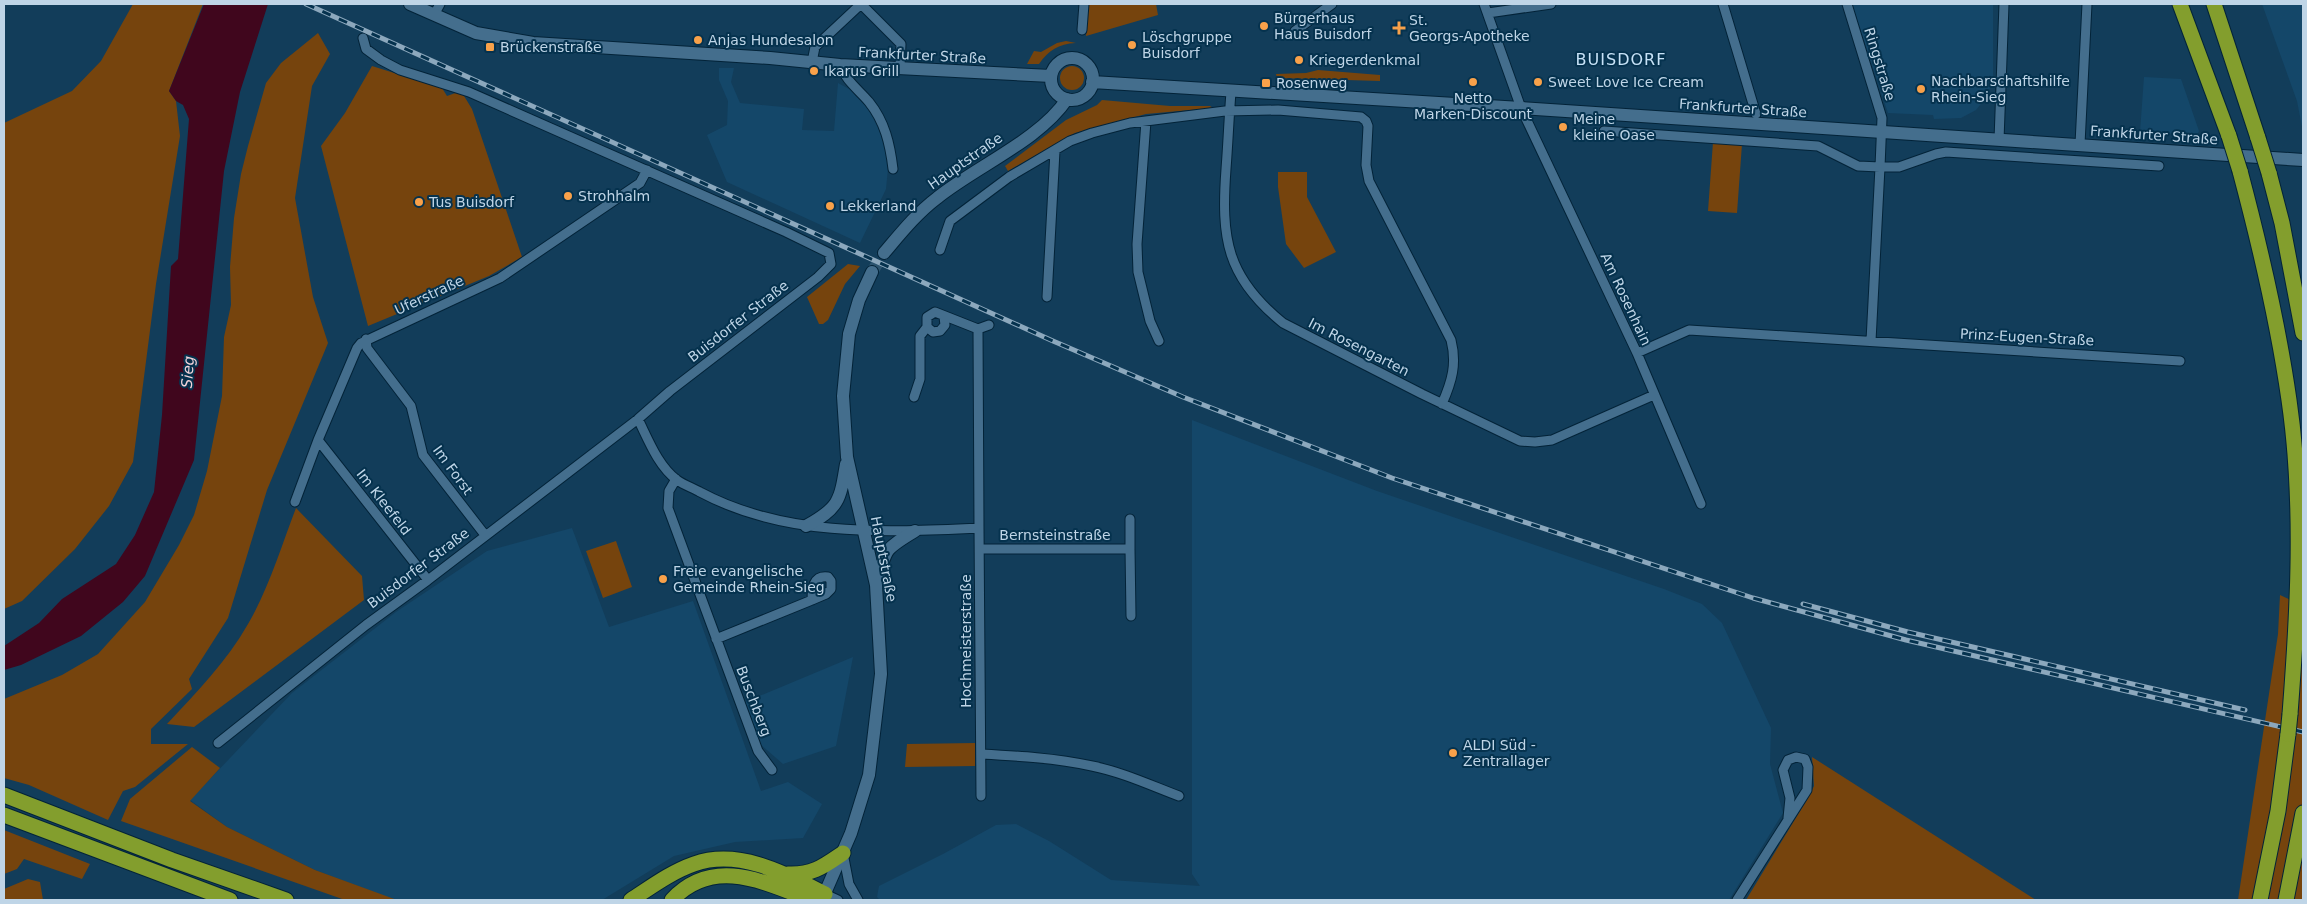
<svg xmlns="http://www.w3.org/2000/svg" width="2307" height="904" viewBox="0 0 2307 904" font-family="'DejaVu Sans',sans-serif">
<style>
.built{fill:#144769}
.green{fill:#76440d}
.water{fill:#40061d}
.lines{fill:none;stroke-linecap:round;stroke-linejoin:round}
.secondary-tunnel{stroke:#2c546f;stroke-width:12;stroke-dasharray:12 6;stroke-linecap:butt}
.minor-casing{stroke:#032338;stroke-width:11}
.secondary-casing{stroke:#032338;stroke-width:14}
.motorway-casing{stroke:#032338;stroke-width:17}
.minor{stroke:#446e8d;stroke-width:9}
.secondary{stroke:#446e8d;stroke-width:12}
.motorway{stroke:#839e2d;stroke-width:15}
.rail-casing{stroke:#8ca8bd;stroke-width:5}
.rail{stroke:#05324e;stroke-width:3;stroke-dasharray:9;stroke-linecap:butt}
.motorway-bridge-casing{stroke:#032338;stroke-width:17;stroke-linecap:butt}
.motorway-bridge{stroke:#839e2d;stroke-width:15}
.poi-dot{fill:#f8a14a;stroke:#05324e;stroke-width:2}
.labels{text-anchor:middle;stroke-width:4;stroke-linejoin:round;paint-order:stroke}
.poi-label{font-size:14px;fill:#bfd5e7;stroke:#05324e;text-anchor:start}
.street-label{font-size:14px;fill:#bfd5e7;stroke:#05324e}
.water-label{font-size:15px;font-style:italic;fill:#f3d4db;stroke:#05324e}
.quarter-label{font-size:16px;letter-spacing:1px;fill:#c7e2f7;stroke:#05324e}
</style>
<rect width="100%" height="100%" fill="#123d5a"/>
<path class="built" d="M 1852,4 L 1993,4 L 1993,76 L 1988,95 L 1976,110 L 1961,118 L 1934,119 L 1933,115 L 1888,113 Z
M 2262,4 L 2303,4 L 2303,132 L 2297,101 Z
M 719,68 L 734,68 L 731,82 L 740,103 L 804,109 L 802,130 L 834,131 L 838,83 L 849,89 L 873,113 L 889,158 L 886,189 L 860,243 L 727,182 L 707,135 L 727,125 L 728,101 L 719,80 Z
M 2144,77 L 2181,79 L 2199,131 L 2197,135 L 2140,132 Z
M 1192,420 L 1377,491 L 1664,589 L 1702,604 L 1722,623 L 1771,728 L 1770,764 L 1783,813 L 1729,900 L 880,900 L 877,897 L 879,886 L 943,854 L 996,825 L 1016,824 L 1049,841 L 1111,880 L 1200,886 L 1192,874 Z
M 572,528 L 609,627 L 693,601 L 761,791 L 788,782 L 822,804 L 803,838 L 735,842 L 674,856 L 602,900 L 395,900 L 315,870 L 227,827 L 190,800 L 292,693 L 396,612 L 487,551 Z
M 853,657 L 836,746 L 783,764 L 761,745 L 745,702 Z"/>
<path class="green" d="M 133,4 L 203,4 L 169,91 L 176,101 L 180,136 L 156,284 L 133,462 L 109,506 L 75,549 L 22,601 L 4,609 L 4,123 L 72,91 L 101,61 Z
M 1088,4 L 1156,4 L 1158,15 L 1086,36 Z
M 318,33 L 330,54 L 312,86 L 295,198 L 313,297 L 328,343 L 267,490 L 228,618 L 189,679 L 192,689 L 151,729 L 151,744 L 188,744 L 135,787 L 123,791 L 108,820 L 29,785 L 4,778 L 4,699 L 62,675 L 98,654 L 145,602 L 179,545 L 194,515 L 207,471 L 222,396 L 224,337 L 231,305 L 230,267 L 234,218 L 241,174 L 248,146 L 266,83 L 281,63 Z
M 1066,41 L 1076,43 C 1058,44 1049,50 1039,64 L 1027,64 L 1034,51 L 1041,52 L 1057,43 Z
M 372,66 L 442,88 L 447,96 L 461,91 L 472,109 L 522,257 L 489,276 L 368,326 L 321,146 L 345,113 Z
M1060 78a12 12 0 1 1 24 0a12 12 0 1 1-24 0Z
M 1318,70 L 1380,75 L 1380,81 L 1277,78 L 1276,74 L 1306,73 Z
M 1102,100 L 1170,106 L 1210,106 L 1213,108 L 1146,114 L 1075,133 L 1008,171 L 1005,166 L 1066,120 L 1097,105 Z
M 1713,142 L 1742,144 L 1737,213 L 1708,211 Z
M 1278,172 L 1307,172 L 1307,197 L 1336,252 L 1304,268 L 1286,244 L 1278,187 Z
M 848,264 L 860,266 L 845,284 L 828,320 L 823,324 L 819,324 L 807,297 Z
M 296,508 L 362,576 L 364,600 L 194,727 L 167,724 C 196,693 227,661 248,624 C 269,588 281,547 296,508 Z
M 616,541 L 632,587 L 603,598 L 586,551 Z
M 2280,595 L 2303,606 L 2303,900 L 2238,900 L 2278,634 Z
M 975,743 L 975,766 L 905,767 L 907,744 Z
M 192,747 L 220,768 L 190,801 L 227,827 L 315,870 L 397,900 L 345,900 L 121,821 L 130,799 Z
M 1812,757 L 2036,900 L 1746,900 L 1808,798 L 1814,786 Z
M 4,830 L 90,864 L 82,879 L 24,859 L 17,869 L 4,874 Z
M 28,879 L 40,882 L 43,900 L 4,900 L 4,889 Z"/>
<path class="water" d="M 204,4 L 268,4 L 240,92 L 224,171 L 194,460 L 145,576 L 123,602 L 81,636 L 21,665 L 4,670 L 4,646 L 39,623 L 62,599 L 116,564 L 135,535 L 154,492 L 162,415 L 171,266 L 178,259 L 189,119 L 183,105 L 176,101 L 169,91 Z"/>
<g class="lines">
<path class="secondary-tunnel" d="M 872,272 L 884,253"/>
<g class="minor-casing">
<path id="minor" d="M 861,4 L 901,44 L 900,67
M 1484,4 L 1521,108 L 1637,353 L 1701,504
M 1723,4 L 1756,114
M 1488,13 L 1551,4
M 434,15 L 440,4
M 1082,30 L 1084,4
M 1295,31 L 1332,4
M 812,62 L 815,47 L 861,4
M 840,65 C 845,80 859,90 869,102 C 885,122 890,144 893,169
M 1231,92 C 1229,117 1228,143 1226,169 C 1221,238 1226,277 1283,323 L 1422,394 L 1520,441 L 1535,442 L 1552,440 L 1654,395
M 1146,121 L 1137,244 L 1138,272 L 1150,321 L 1159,341
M 1604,131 L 1818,146 L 1858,166 L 1880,167 L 1882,118 L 1847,4
M 1999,140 L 2004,4
M 2080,144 L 2087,4
M 940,250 L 950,221 L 1009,177 L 1070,141 L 1092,133 L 1130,123 L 1225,111 L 1278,110 L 1361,117 L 1366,121 L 1368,126 L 1366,165 L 1369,181 L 1451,340 C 1457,364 1452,381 1442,404
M 1047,297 L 1055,151
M 944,317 L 945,325 L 940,331 L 933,332 L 927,327 L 927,317 L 935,312 L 978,329
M 978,329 L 989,325
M 366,339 L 367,348 L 411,406 L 423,455 L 485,535
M 1871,341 L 1880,167 L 1899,167 L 1936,154 L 1946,152 L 2159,166
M 1637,353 L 1689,330 L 2180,361
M 914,397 L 920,379 L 920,336 L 927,327
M 638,419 C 648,439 658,466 677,480 C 684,485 693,488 700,492 C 786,538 885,532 979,528 L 978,329
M 318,440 L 428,580
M 676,479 L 669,491 L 668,508 L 758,751 L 772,770
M 295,502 L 318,440 L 357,348 L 361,343 L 500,278 L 640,183 L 647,170
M 1130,519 L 1130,549
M 979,528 L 981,796
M 980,549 L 1130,549 L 1131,616
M 716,639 L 812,600 L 826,594 L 831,589 L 831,581 L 828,577 C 813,575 812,589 812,600
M 218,743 L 366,625 L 428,580 L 638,419 L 670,391 L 818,277 L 831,264 L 829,253 L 786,232 L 469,92 L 400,70 L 381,60 L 366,49 L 363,38
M 981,754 C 1018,756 1055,758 1092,766 C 1122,772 1150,785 1179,796
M 843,853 L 849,884 L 858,900
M 825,894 L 838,900
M 1737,900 L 1807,790 L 1808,767 L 1805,759 L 1796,757 L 1788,760 L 1783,770 L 1790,798 L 1788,818"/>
</g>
<g class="secondary-casing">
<path id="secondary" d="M 410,4 L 476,33 L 533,43 L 770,58 L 840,65 L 1051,76
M1051 79a21 21 0 1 1 42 0a21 21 0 1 1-42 0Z
M 1092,82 L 1521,108 L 2303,160
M 884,253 C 901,233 916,214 937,198 C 975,167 1040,140 1067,99
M 806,526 C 839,508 840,501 846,464
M 877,582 C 886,548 885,549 915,531
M 822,900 L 851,833 L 869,775 L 881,674 L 876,585 L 847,457 L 843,396 L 849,334 L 859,300 L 872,272"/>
</g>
<g class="motorway-casing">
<path id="motorway" d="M 2180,4 L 2229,136
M 2214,4 L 2258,138
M 2240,171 C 2260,246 2278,323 2289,400 C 2304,503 2298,611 2290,714
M 2269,173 L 2282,223 L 2303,333
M 4,795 L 172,860 L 286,900
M 4,815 L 230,900
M 788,874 C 813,875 824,866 843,853
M 631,900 C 651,887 671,872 694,864 C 739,848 786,874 825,894
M 672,900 C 713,856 764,882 811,900
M 2260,900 L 2278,811 L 2288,734
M 2286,900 L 2303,813"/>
</g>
<use href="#minor" class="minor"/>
<use href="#secondary" class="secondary"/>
<use href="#motorway" class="motorway"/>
<g class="rail-casing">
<path id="rail" d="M 306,4 L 1053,341 L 1183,397 L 1392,478 L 1753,598 L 1906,640 L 2303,732
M 1803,604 L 1908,632 L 2245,710"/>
</g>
<use href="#rail" class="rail"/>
<g class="motorway-bridge-casing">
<path id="motorway-bridge" d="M 2229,136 L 2240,171
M 2258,138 L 2269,173
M 2288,734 L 2290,714"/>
</g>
<use href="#motorway-bridge" class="motorway-bridge"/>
</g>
<g class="poi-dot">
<circle cx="1264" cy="26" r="5"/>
<path d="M1396.5 20.5h5v5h5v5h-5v5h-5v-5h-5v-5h5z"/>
<circle cx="698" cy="40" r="5"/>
<circle cx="1132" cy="45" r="5"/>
<rect x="485" y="42" width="10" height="10" rx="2.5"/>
<circle cx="1299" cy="60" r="5"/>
<circle cx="814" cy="71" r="5"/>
<circle cx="1473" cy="82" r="5"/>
<circle cx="1538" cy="82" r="5"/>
<rect x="1261" y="78" width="10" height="10" rx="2.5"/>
<circle cx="1921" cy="89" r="5"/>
<circle cx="1563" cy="127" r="5"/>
<circle cx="568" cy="196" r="5"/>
<circle cx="419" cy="202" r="5"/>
<circle cx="830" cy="206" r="5"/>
<circle cx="663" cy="579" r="5"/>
<circle cx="1453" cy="753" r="5"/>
</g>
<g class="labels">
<g class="poi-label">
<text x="1274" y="23">Bürgerhaus<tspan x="1274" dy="16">Haus Buisdorf</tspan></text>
<text x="1409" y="25">St.<tspan x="1409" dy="16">Georgs-Apotheke</tspan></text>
<text x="1142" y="42">Löschgruppe<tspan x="1142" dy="16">Buisdorf</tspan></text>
<text x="708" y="45">Anjas Hundesalon</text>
<text x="500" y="52">Brückenstraße</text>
<text x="1309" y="65">Kriegerdenkmal</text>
<text x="824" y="76">Ikarus Grill</text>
<text x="1931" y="86">Nachbarschaftshilfe<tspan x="1931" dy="16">Rhein-Sieg</tspan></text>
<text x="1548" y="87">Sweet Love Ice Cream</text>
<text x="1276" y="88">Rosenweg</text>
<text x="1473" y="103" text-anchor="middle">Netto<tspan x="1473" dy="16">Marken-Discount</tspan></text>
<text x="1573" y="124">Meine<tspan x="1573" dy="16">kleine Oase</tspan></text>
<text x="578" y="201">Strohhalm</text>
<text x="429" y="207">Tus Buisdorf</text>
<text x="840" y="211">Lekkerland</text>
<text x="673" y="576">Freie evangelische<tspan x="673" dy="16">Gemeinde Rhein-Sieg</tspan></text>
<text x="1463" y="750">ALDI Süd -<tspan x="1463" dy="16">Zentrallager</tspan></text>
</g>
<g class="street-label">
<text transform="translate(922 55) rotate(3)" y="5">Frankfurter Straße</text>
<text transform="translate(1880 64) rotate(73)" y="5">Ringstraße</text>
<text transform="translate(1743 108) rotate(4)" y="5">Frankfurter Straße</text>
<text transform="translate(2154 135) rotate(4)" y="5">Frankfurter Straße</text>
<text transform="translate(965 161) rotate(-35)" y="5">Hauptstraße</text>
<text transform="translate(429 295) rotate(-25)" y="5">Uferstraße</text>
<text transform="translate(1626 299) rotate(65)" y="5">Am Rosenhain</text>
<text transform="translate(738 321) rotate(-38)" y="5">Buisdorfer Straße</text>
<text transform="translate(2027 337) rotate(3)" y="5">Prinz-Eugen-Straße</text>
<text transform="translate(1359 347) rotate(27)" y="5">Im Rosengarten</text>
<text transform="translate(453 470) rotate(54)" y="5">Im Forst</text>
<text transform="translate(384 502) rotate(52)" y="5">Im Kleefeld</text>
<text x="1055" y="540">Bernsteinstraße</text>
<text transform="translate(884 559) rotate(79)" y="5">Hauptstraße</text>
<text transform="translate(418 568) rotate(-37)" y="5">Buisdorfer Straße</text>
<text transform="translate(966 641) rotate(-90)" y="5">Hochmeisterstraße</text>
<text transform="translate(754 701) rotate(69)" y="5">Buschberg</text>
</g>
<g class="water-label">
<text transform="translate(188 372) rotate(-86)" y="5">Sieg</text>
</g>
<g class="quarter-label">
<text x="1621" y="65">BUISDORF</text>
</g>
</g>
<rect width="2307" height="904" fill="none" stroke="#bfd5e7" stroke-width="10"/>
</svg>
